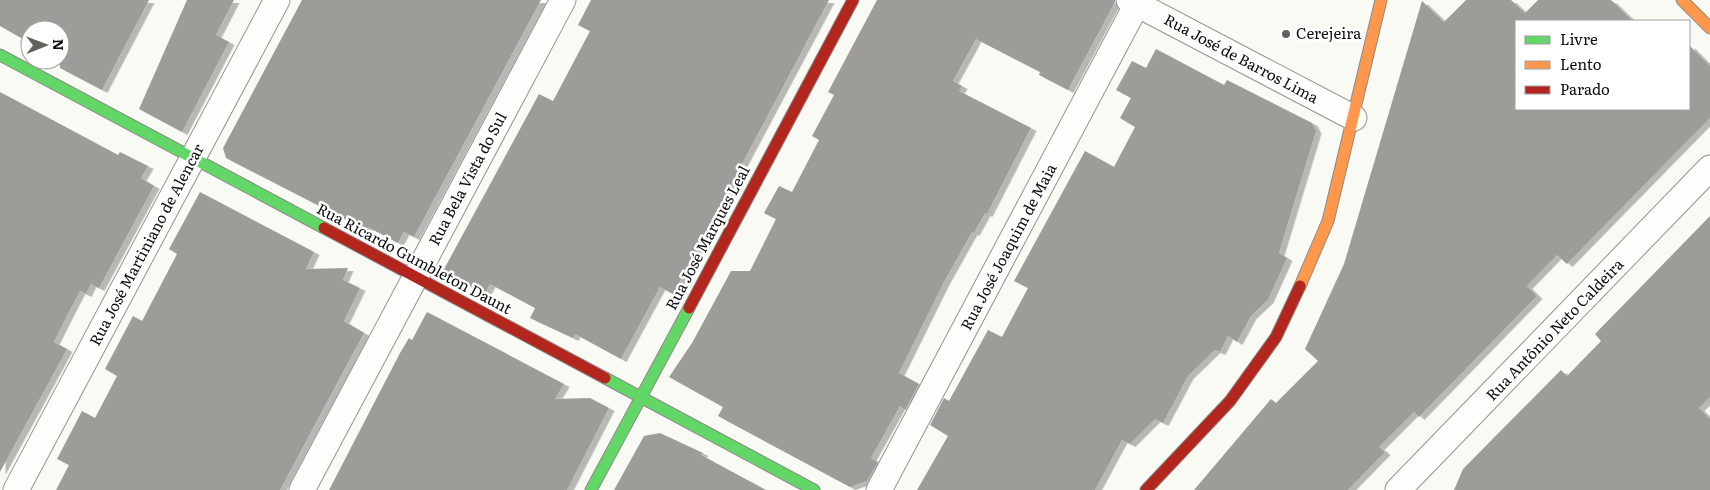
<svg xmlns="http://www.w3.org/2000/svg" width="1710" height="490" viewBox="0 0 1710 490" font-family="Literata,serif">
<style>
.building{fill:#9e9c99;filter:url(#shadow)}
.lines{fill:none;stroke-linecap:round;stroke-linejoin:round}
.street-casing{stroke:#949492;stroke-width:27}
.fast-casing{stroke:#8b8b88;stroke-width:13}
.slow-casing{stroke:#8b8b88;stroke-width:13}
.jam-casing{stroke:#8b8b88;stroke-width:13}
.street{stroke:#fefefd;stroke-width:25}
.fast{stroke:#63d668;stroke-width:11}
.slow{stroke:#ff974d;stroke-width:11}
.jam{stroke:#b3261e;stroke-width:11}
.poi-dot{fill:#61615e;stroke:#fff;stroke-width:2}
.labels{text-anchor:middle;stroke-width:5;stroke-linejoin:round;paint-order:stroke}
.poi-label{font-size:15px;fill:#0e0e0e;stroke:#fff;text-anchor:start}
.street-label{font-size:15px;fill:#0e0e0e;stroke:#fff}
</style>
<defs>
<filter id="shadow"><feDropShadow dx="5.5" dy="3" stdDeviation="0" flood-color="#0004"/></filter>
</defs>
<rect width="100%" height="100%" fill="#fafaf4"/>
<path class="building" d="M 0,0 L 149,0 L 102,90 L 60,68 L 60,30 L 30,30 L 30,43 L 0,26 Z
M 187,0 L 234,0 L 216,35 L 229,42 L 182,132 L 139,109 Z
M 302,0 L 541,0 L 414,237 L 404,232 L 398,243 L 368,227 L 366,230 L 226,158 L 223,148 Z
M 591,0 L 829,0 L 673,294 L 660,287 L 621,359 L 575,334 L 573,338 L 530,318 L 535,308 L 490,284 L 485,294 L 443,271 L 539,94 L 553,101 L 590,31 L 578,25 Z
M 877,0 L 1115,0 L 1115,2 L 1068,90 L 1039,75 L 1040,72 L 976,39 L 953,81 L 962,86 L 959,91 L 1031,128 L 987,214 L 985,213 L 974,233 L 972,232 L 944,282 L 899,373 L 919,384 L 905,410 L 900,406 L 871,458 L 878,462 L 867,481 L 850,487 L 718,416 L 723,407 L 669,377 L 692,343 L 731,271 L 750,271 L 776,219 L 764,213 L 779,186 L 792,192 L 819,140 L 812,136 L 834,95 L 828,92 Z
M 1466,0 L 1511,0 L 1525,13 L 1538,0 L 1611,0 L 1633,21 L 1516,21 L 1516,109 L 1689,109 L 1689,45 L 1710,66 L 1710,118 L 1567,264 L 1557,255 L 1527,286 L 1537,296 L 1419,417 L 1414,412 L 1379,447 L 1385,452 L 1348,490 L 1194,490 L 1271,399 L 1276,403 L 1318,361 L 1305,349 L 1344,264 L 1422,1 L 1444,22 Z
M 1156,49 L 1224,85 L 1227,80 L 1312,123 L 1316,131 L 1279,253 L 1287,258 L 1268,300 L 1251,316 L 1237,342 L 1228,336 L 1220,352 L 1215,350 L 1188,376 L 1163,423 L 1155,419 L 1130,444 L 1122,440 L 1095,490 L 917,490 L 948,436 L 930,425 L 944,398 L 949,401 L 988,330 L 1002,337 L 1028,288 L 1014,281 L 1085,151 L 1114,167 L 1135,127 L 1120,118 L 1131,98 L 1116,90 L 1132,61 L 1146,68 Z
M 0,92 L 118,155 L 120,152 L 148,166 L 141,178 L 154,186 L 99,288 L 91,284 L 86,294 L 80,291 L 68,314 L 54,342 L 67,349 L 0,472 Z
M 200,192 L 314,252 L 306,269 L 348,268 L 343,280 L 360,288 L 344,321 L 364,333 L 280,490 L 56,490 L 69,465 L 57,459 L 82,411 L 95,418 L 117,376 L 105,369 L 133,316 L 142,321 L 177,254 L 169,249 Z
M 1710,216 L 1710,397 L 1699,408 L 1710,419 L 1710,490 L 1454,490 L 1463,469 L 1561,370 L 1567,376 L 1601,341 L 1595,334 Z
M 427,312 L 564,384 L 555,399 L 590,398 L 609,408 L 567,490 L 329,490 L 400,353 L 409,338 L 412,340 Z
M 660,433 L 703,453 L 701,455 L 766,490 L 614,490 L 644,436 Z"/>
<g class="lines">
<g class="street-casing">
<path id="street" d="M 1129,0 L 1354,118
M 16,490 L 277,0
M 302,490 L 563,0
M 879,490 L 1137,4
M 1398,490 L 1710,168"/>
</g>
<g class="fast-casing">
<path id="fast" d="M 0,55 L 324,228
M 605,378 L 814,490
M 591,490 L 689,308"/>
</g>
<g class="slow-casing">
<path id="slow" d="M 1682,0 L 1710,28
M 1300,286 L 1328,221 L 1381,0"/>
</g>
<g class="jam-casing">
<path id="jam" d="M 324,228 L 605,378
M 689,308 L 853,0
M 1146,490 L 1230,401 L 1276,337 L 1300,286"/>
</g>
<use href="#street" class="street"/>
<use href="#fast" class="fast"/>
<use href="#slow" class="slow"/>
<use href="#jam" class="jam"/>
</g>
<circle class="poi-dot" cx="1286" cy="34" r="5"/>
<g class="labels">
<g class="poi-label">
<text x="1296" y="39">Cerejeira</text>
</g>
<g class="street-label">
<text transform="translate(1241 59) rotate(28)" y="5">Rua José de Barros Lima</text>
<text transform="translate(468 179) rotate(-62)" y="5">Rua Bela Vista do Sul</text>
<text transform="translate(708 238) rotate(-62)" y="5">Rua José Marques Leal</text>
<text transform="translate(147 245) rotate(-62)" y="5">Rua José Martiniano de Alencar</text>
<text transform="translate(1009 247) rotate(-62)" y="5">Rua José Joaquim de Maia</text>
<text transform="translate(414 259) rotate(28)" y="5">Rua Ricardo Gumbleton Daunt</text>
<text transform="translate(1555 330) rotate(-46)" y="5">Rua Antônio Neto Caldeira</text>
</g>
</g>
<rect x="1515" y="20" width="175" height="90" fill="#ffffff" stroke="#9f9f9f"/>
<rect x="1525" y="36" width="25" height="8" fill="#63d668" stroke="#9f9f9f"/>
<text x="1560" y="45" font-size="15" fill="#0e0e0e">Livre</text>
<rect x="1525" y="61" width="25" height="8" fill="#ff974d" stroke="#9f9f9f"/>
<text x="1560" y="70" font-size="15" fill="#0e0e0e">Lento</text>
<rect x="1525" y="86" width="25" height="8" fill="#b3261e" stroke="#9f9f9f"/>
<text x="1560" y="95" font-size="15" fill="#0e0e0e">Parado</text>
<g transform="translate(45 45) rotate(89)"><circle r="24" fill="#ffffff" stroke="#9f9f9f"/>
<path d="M0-4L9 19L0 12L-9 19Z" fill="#61615e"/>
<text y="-8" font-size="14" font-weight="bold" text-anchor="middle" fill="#0e0e0e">N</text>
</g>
</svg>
